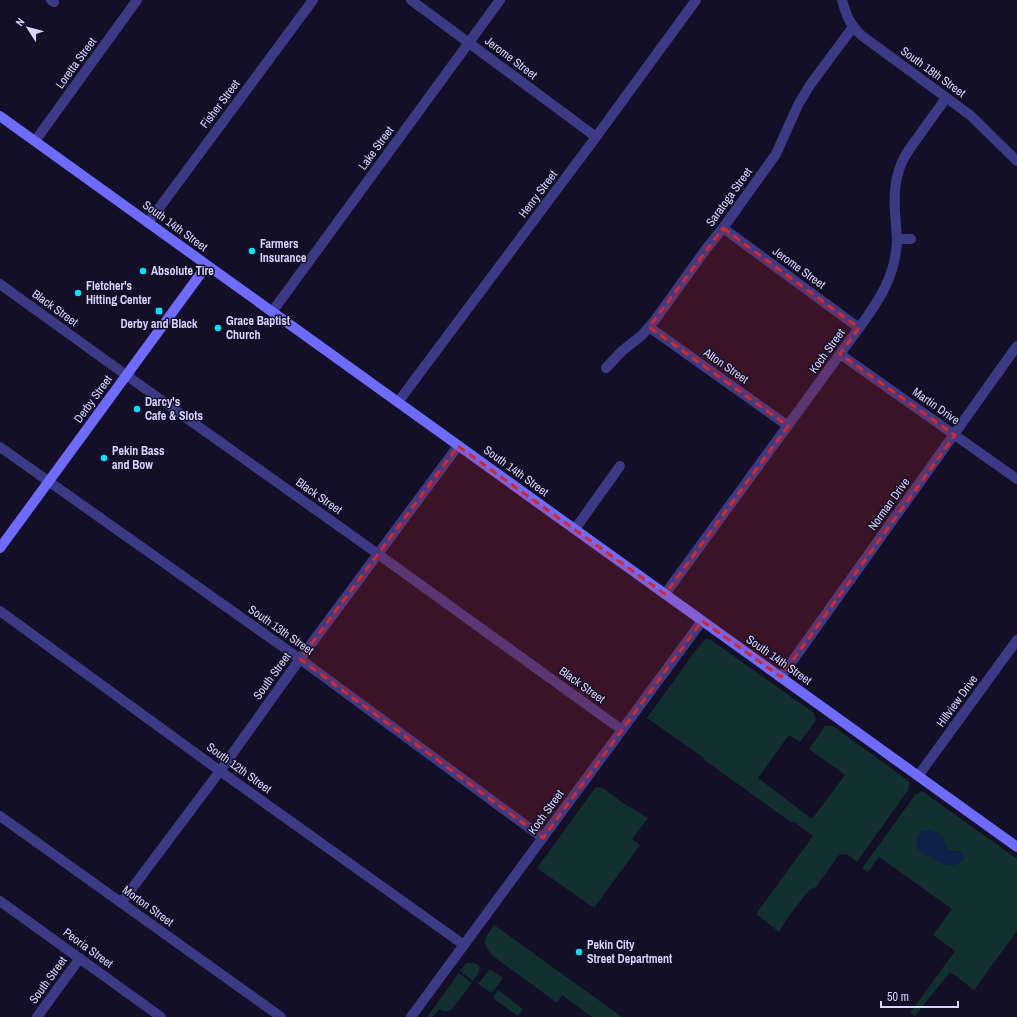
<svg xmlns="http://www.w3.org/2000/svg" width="1017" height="1017" viewBox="0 0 1017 1017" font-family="'Archivo Narrow',sans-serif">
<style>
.green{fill:#12302f;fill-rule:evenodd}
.water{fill:#0c2248}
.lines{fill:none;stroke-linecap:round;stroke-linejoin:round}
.minor{stroke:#3d3a85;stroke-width:10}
.tertiary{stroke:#3d3a85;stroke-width:10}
.secondary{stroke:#6f6bff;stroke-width:10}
.marked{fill:#d62828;fill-opacity:0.2;stroke:#d62828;stroke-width:3;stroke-dasharray:8 5;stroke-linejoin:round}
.poi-dot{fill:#00e5ff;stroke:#130f26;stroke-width:1.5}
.labels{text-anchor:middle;stroke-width:3;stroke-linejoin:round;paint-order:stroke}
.street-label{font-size:12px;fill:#d9d4ff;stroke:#130f26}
.poi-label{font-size:12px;font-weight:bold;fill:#d9d4ff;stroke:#130f26;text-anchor:start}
</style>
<rect width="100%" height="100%" fill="#130f26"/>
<path class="green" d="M 706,639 L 708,639 L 711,640 L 814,713 L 816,720 L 800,742 L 789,735 L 758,778 L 812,819 L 845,775 L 809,749 L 825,726 L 833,726 L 910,782 L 908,790 L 857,862 C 849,856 850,853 839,855 L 816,887 L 809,890 L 806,894 L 788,917 L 779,932 L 756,914 L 813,836 L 793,821 L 792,823 L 703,759 L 704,758 L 647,718 L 696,650 Z
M 597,787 L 603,788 L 620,801 L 648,818 L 632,839 L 640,845 L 594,908 L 537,868 L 595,788 Z
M 922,791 L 1017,859 L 1017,931 L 974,990 L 950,972 L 915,1016 L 910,1013 L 955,951 L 933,935 L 952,909 L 879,857 L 868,872 L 863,869 L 863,867 L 915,795 ZM 921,831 L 944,842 C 947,853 952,850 960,852 L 964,859 L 959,863 L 952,865 Z
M 494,925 L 622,1017 L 592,1017 L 562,995 L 557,1003 L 493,956 C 480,942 485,938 494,925 Z
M 466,963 C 485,962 481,970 473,981 L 460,971 Z
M 489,970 L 493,971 L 503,978 L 492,993 L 478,984 Z
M 459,973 L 472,983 L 452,1009 C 448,1012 443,1012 439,1009 L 433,1017 L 427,1017 Z
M 498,990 L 523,1009 L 518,1016 L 494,999 L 494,995 Z"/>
<path class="water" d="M 926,830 C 931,831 938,832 942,836 C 946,842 943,845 950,851 L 956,851 L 964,855 L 964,859 C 959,863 953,867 947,865 C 942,865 922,853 919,850 C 913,842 918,833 926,830 Z"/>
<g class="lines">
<path class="minor" d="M 51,0 L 54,2
M 411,0 L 596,137
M 842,0 C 847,17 849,23 861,35 L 970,115 L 1017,161
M 35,141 L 137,0
M 723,228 L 859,328
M 897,239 L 911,239
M 0,284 L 126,375 L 378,554 L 622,730
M 272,312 L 500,0
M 649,327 L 788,426
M 840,354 L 1017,479
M 606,368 L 622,351 L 642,335 L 655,320 L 706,249 L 723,228 L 776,154 L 798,105 L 810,85 L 853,27
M 398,402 L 596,137 L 696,0
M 0,447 L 300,659 L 543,838
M 575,529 L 620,466
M 665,594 L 859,328 C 879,301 896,275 897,240 C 897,235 896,229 896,224 C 894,206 893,187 899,170 C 903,156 913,144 921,133 C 929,121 938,110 946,98
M 0,611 L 220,771 L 464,945
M 781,677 L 1017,346
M 918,776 L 1017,640
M 0,816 L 281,1017
M 0,901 L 161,1017
M 121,903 L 220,771 L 300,659 L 458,446
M 37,1017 L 80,958"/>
<path class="tertiary" d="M 148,223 L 313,0
M 411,1017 L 702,621"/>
<path class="secondary" d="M 0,116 L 207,265 L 1017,847
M 0,548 L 207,265"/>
</g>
<path class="marked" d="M 723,228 L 859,328 L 840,354 L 955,435 L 781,677 L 702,621 L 543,838 L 300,659 L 458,446 L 665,594 L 788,426 L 649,327 Z"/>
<g class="poi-dot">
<circle cx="252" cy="251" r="4"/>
<circle cx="143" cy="271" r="4"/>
<circle cx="78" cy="293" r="4"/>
<rect x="155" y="307" width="8" height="8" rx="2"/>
<circle cx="218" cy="328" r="4"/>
<circle cx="137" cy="409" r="4"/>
<circle cx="104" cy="458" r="4"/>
<circle cx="579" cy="952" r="4"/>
</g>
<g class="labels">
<g class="street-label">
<text transform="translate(511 58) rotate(37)" y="4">Jerome Street</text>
<text transform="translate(76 63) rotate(-54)" y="4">Loretta Street</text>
<text transform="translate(933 72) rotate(36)" y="4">South 18th Street</text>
<text transform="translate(220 104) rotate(-53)" y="4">Fisher Street</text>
<text transform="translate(376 148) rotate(-54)" y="4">Lake Street</text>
<text transform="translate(538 194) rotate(-53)" y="4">Henry Street</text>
<text transform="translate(729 197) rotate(-54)" y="4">Saratoga Street</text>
<text transform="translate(175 226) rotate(36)" y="4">South 14th Street</text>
<text transform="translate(799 268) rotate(36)" y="4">Jerome Street</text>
<text transform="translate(55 308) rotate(36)" y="4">Black Street</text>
<text transform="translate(827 351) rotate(-54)" y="4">Koch Street</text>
<text transform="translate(726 366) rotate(35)" y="4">Alton Street</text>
<text transform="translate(93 399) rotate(-54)" y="4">Derby Street</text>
<text transform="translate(936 406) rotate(35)" y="4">Martin Drive</text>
<text transform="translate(516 471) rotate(36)" y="4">South 14th Street</text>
<text transform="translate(319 496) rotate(35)" y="4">Black Street</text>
<text transform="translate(889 504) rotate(-54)" y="4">Norman Drive</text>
<text transform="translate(281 630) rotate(35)" y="4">South 13th Street</text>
<text transform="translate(779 660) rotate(35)" y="4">South 14th Street</text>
<text transform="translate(272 676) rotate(-54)" y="4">South Street</text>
<text transform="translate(582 685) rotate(36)" y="4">Black Street</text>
<text transform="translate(957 701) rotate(-54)" y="4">Hillview Drive</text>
<text transform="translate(239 768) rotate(36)" y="4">South 12th Street</text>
<text transform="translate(546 812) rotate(-54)" y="4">Koch Street</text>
<text transform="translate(148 906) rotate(36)" y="4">Morton Street</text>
<text transform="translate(88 948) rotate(36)" y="4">Peoria Street</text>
<text transform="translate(48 980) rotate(-54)" y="4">South Street</text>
</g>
<g class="poi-label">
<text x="260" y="248">Farmers<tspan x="260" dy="14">Insurance</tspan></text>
<text x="151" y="275">Absolute Tire</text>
<text x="86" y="290">Fletcher's<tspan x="86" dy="14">Hitting Center</tspan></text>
<text x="226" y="325">Grace Baptist<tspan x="226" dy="14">Church</tspan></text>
<text x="159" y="328" text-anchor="middle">Derby and Black</text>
<text x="145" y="406">Darcy's<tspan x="145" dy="14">Cafe &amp; Slots</tspan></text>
<text x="112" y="455">Pekin Bass<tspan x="112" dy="14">and Bow</tspan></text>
<text x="587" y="949">Pekin City<tspan x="587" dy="14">Street Department</tspan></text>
</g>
</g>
<g transform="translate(28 28) rotate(306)" stroke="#130f26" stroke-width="3" paint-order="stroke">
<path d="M0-3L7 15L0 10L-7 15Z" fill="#d9d4ff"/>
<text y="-6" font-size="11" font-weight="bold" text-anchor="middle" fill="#d9d4ff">N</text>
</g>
<path d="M881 1001v6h77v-6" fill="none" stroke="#d9d4ff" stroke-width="2"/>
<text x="887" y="1001" font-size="12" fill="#d9d4ff" stroke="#130f26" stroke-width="3" paint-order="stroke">50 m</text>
</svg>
